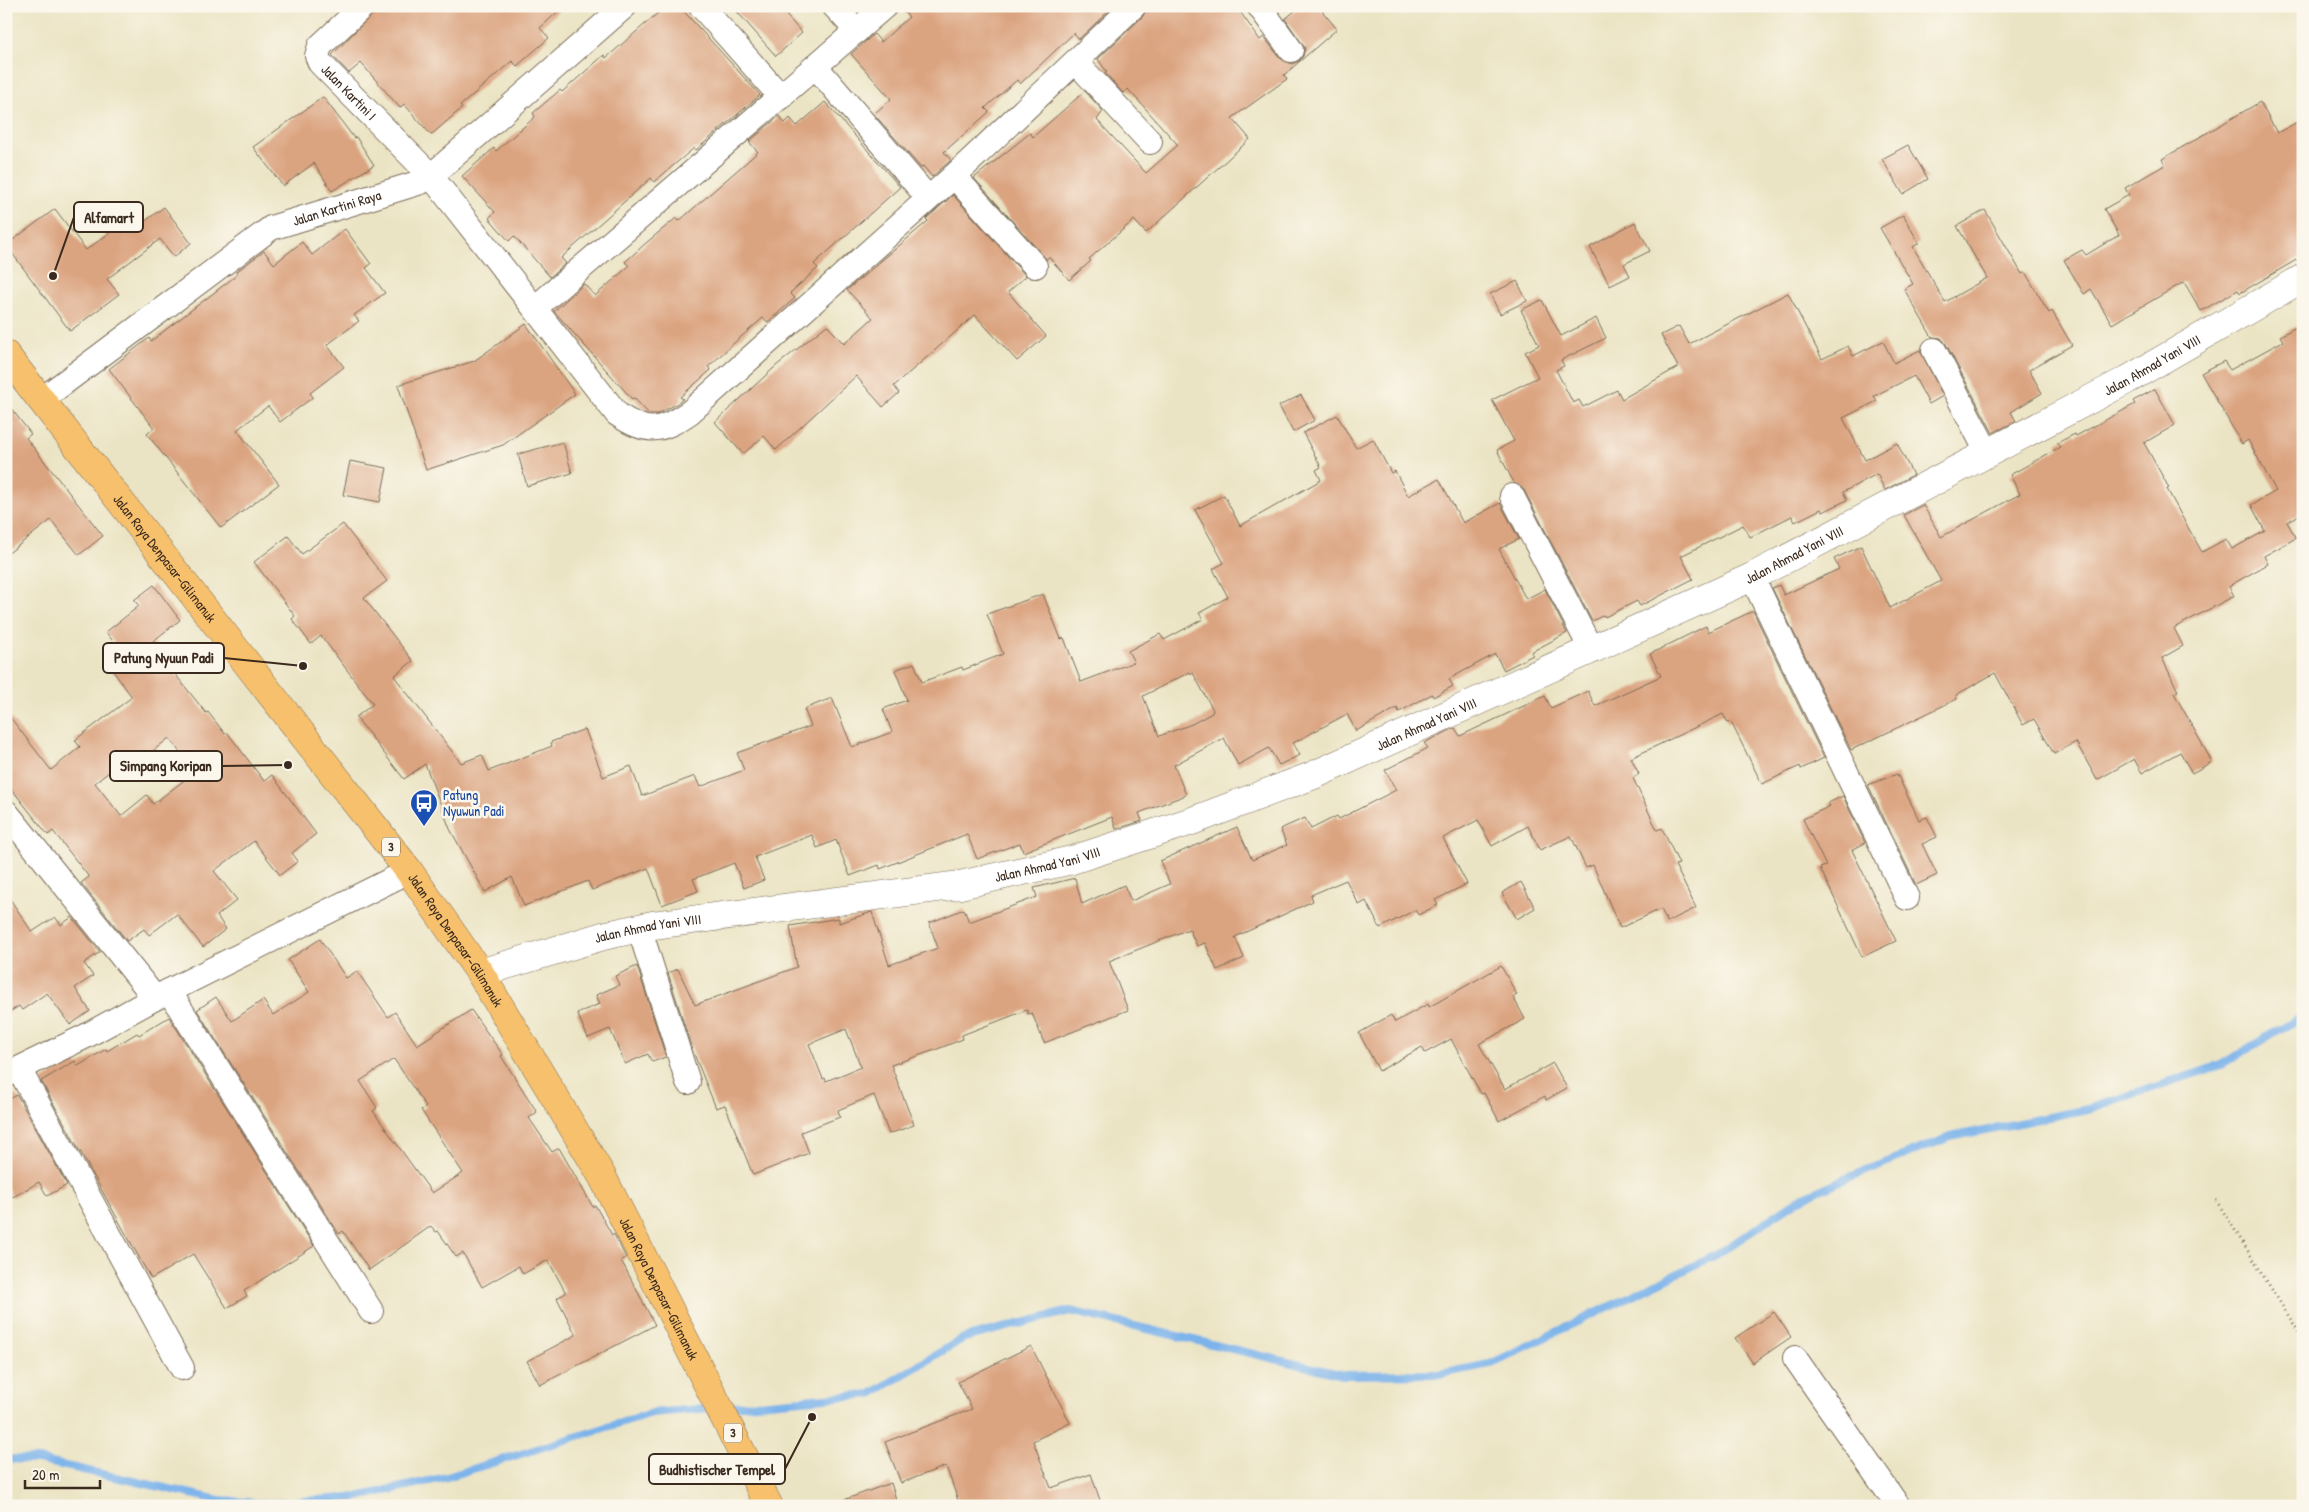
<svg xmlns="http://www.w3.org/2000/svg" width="2309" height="1512" viewBox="0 0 2309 1512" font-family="'Patrick Hand',sans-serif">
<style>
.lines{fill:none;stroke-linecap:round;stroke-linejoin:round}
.stream{stroke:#7cb3eb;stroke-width:8}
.building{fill:#dba481;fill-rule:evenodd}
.minor-casing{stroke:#796b58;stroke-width:26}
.tertiary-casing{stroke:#796b58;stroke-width:29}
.trunk-casing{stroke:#796b58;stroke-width:29}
.path{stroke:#796b58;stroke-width:3;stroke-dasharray:1 4;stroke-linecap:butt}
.minor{stroke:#fff;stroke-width:24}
.tertiary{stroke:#fff;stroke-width:28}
.trunk{stroke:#f7c06c;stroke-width:28}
.labels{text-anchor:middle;stroke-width:5;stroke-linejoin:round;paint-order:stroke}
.shield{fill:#fbf7ec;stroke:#75685c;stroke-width:1}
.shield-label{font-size:12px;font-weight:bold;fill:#3b2a1e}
.street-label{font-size:14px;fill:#3b2a1e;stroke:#fbf7ec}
.transit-label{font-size:14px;fill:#164399;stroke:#fbf7ec;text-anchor:start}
.leader{fill:none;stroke:#3b2a1e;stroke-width:2}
.callout-dot{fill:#3b2a1e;stroke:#fbf7ec;stroke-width:2}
.callout{fill:#fbf7ec;stroke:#3b2a1e;stroke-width:2}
.callout-label{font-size:15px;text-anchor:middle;font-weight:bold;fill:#3b2a1e}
</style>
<rect width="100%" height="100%" fill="#fbf7ec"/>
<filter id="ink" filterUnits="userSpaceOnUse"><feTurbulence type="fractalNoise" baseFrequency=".02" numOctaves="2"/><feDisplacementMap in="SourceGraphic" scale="10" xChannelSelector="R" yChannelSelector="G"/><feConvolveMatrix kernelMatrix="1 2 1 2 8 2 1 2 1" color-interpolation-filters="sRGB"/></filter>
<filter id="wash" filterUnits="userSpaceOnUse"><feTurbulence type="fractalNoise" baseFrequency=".0096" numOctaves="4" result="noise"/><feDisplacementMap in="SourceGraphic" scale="20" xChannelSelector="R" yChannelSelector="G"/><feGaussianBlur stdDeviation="1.12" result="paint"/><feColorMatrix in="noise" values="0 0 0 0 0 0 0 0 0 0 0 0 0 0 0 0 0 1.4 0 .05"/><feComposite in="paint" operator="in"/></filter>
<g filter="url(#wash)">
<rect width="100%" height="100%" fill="#ebe4c4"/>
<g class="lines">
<path class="stream" d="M 6,1459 L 38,1460 L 219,1500 L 267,1504 L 357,1497 L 447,1477 L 652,1413 L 871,1394 L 964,1338 L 1070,1311 L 1343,1375 L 1440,1374 L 1490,1364 L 1716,1255 L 1800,1199 L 1840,1181 L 1950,1137 L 2088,1109 L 2221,1065 L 2303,1015"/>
</g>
<g id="blocks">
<path class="building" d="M 380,6 L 564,6 L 540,28 L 549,38 L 517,66 L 512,61 L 460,106 L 462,108 L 431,135 L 404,104 L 400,108 L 361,63 L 349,73 L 332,55 Z
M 666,6 L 679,6 L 760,95 L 696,150 L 694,148 L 654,182 L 651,178 L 561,258 L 566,263 L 550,277 L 514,236 L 509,241 L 489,218 L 495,212 L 462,176 L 494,148 L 496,151 L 535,117 L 533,113 L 560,90 L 562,92 L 604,55 L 606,58 Z
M 732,6 L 778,6 L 802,33 L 776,56 Z
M 899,6 L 1114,6 L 1079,39 L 1074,33 L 1020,84 L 1017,80 L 985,108 L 989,112 L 944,152 L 951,160 L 932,177 L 923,166 L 921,168 L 874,114 L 891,99 L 851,54 L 874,34 L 881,42 L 909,17 Z
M 1147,6 L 1236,6 L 1260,40 L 1264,37 L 1280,58 L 1292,64 L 1299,61 L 1303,56 L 1305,48 L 1285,19 L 1301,6 L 1318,6 L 1337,29 L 1284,75 L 1287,79 L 1232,118 L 1250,139 L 1146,233 L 1134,220 L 1089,259 L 1091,261 L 1069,280 L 1049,257 L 1046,259 L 974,178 L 1030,133 L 1033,137 L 1085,91 L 1103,111 L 1097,120 L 1146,173 L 1178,145 L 1128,89 L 1123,93 L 1105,73 L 1107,72 L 1098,59 L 1143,16 Z
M 323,97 L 354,138 L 356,137 L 374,165 L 332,191 L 314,163 L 283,186 L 253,147 Z
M 825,102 L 900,187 L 814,264 L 818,268 L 790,293 L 795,298 L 768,322 L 763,318 L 734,343 L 708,367 L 711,370 L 680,397 L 683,399 L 678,403 L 658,414 L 649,414 L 634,398 L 632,399 L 554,311 L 584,284 L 595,296 L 629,266 L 625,262 L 646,243 L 676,218 L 679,221 L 758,152 L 749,142 L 779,116 L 785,123 L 790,118 L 797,126 Z
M 2260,102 L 2277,133 L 2303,119 L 2303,256 L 2240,293 L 2238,290 L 2201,311 L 2184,282 L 2112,324 L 2091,289 L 2084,294 L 2064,260 L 2082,250 L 2086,255 L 2119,235 L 2104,209 L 2129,195 L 2125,188 L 2165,165 L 2162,159 Z
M 1908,145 L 1928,179 L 1903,194 L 1882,159 Z
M 953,195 L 1026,276 L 1008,292 L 1046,336 L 1017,361 L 975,315 L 894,386 L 899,393 L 883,407 L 856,376 L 776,450 L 764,436 L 743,454 L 715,422 L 776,366 L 827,325 L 844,344 L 873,318 L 847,290 L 928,221 L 926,219 Z
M 164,207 L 191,243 L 174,257 L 160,239 L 107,279 L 119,294 L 70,331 L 6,245 L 55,209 L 86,250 L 129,219 L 136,228 Z
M 1985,210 L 2022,274 L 2025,272 L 2049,313 L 2052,311 L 2072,345 L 2029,370 L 2042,393 L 2011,412 L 2016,421 L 1993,433 L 1946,344 L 1941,338 L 1932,337 L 1904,289 L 1913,284 L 1880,228 L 1903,215 L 1919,243 L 1913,247 L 1945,302 L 1987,278 L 1957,226 Z
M 1635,222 L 1650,251 L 1624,264 L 1630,276 L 1610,286 L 1590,247 Z
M 345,229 L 371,264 L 366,268 L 385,293 L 354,315 L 359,321 L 327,345 L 344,367 L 310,393 L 313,397 L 280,422 L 268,406 L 237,430 L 279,484 L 221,528 L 147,434 L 154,428 L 109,369 L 149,338 L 151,341 L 237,275 L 236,272 L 264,251 L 274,264 L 302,242 L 312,255 Z
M 1517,281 L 1527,301 L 1500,314 L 1490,294 Z
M 1788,293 L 1822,359 L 1848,346 L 1853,356 L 1883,341 L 1894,363 L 1920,350 L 1943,396 L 1929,404 L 1914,376 L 1874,396 L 1877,401 L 1843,418 L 1865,460 L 1897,443 L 1913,475 L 1885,490 L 1877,474 L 1843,492 L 1847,500 L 1823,512 L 1821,509 L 1795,522 L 1792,516 L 1750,537 L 1743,525 L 1681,556 L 1693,579 L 1640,606 L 1637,601 L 1605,617 L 1604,615 L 1592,621 L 1524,490 L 1514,483 L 1497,450 L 1514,441 L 1492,400 L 1538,377 L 1525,352 L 1539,345 L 1521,310 L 1542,300 L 1561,336 L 1596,318 L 1606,338 L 1561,360 L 1564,366 L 1556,370 L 1573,403 L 1579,400 L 1583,407 L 1617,390 L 1622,399 L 1678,367 L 1661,335 L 1679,326 L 1689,344 Z
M 2303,323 L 2303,513 L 2287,522 L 2296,538 L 2264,556 L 2268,564 L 2229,586 L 2234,596 L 2174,628 L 2183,646 L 2162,658 L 2178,691 L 2174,693 L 2212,762 L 2192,773 L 2180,752 L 2142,773 L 2134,759 L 2097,780 L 2076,742 L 2054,754 L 2034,719 L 2023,725 L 1995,673 L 1956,695 L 1957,699 L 1851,750 L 1772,588 L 1779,585 L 1784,595 L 1839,569 L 1834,559 L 1861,546 L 1890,608 L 1941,581 L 1904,515 L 1923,505 L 1941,537 L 2020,494 L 2010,475 L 2060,447 L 2057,443 L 2075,434 L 2076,436 L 2135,404 L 2133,401 L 2155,389 L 2175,425 L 2144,443 L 2169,488 L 2167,489 L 2186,524 L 2202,552 L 2226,539 L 2232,549 L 2265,531 L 2251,505 L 2276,491 L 2248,440 L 2242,444 L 2201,373 L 2224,361 L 2230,370 L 2283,341 L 2280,336 Z
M 526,324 L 575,394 L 503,445 L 426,470 L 398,385 L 474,361 Z
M 1301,395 L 1315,420 L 1293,432 L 1279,406 Z
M 6,402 L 31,434 L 26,438 L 103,536 L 79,555 L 51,520 L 6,555 Z
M 1337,415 L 1356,448 L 1373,439 L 1391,473 L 1395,471 L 1408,496 L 1439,479 L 1463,523 L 1500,503 L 1519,539 L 1499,549 L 1526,599 L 1545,589 L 1567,633 L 1531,652 L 1533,655 L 1504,670 L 1495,654 L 1449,679 L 1453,686 L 1433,697 L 1432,694 L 1399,712 L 1397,708 L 1356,731 L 1347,714 L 1293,743 L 1300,755 L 1279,765 L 1269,748 L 1238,765 L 1224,738 L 1174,765 L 1186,795 L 1139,813 L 1142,821 L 1116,829 L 1112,817 L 1023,852 L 1020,843 L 977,859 L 967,834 L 880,869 L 879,865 L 850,876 L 836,840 L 817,848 L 812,835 L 755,857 L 764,880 L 744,888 L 734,863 L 693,879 L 698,891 L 662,905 L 648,868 L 592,890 L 588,881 L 524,906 L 512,877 L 485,892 L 450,829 L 425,764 L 404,779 L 356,717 L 373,704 L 321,636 L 311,644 L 292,619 L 295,616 L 254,562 L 288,536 L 302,554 L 343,524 L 387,581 L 364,598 L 413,661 L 394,676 L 461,763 L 482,755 L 489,771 L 552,746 L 551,742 L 585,729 L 603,777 L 631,766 L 642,796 L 695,776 L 700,787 L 744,770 L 737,753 L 811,726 L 804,709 L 832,698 L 852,747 L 892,732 L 883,709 L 907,700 L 895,670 L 914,663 L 922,682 L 962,667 L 963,670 L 1003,654 L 987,614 L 1043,594 L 1061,639 L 1064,638 L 1081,682 L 1134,662 L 1128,651 L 1160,634 L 1164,640 L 1203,619 L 1199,613 L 1228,597 L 1213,569 L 1224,563 L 1195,510 L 1224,495 L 1240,526 L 1321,480 L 1316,470 L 1321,467 L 1303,433 ZM 1190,672 L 1191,674 L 1193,673 L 1213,710 L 1212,713 L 1192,724 L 1159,736 L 1143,696 Z
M 563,442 L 572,473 L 527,486 L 518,454 Z
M 350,461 L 387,468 L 380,502 L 343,495 Z
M 154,585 L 180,620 L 153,641 L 166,657 L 163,659 L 206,713 L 208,712 L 225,734 L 227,732 L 264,781 L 272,775 L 316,834 L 292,853 L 298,861 L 280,875 L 254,841 L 214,871 L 237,900 L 217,916 L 226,929 L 203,947 L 177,914 L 149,935 L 144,929 L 127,941 L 81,883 L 89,877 L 53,831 L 48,835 L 6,782 L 6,712 L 51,770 L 80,747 L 75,740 L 132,697 L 113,671 L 127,660 L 106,632 L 139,606 L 134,600 ZM 169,738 L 195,772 L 153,804 L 147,795 L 121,816 L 95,783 L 136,751 L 143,759 Z
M 1753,611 L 1824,758 L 1801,769 L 1800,766 L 1762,784 L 1731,722 L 1728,723 L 1723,714 L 1631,758 L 1639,774 L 1633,778 L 1657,830 L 1662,828 L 1679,864 L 1675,865 L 1696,908 L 1667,922 L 1661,909 L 1620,928 L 1593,865 L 1586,868 L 1571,836 L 1540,850 L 1528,826 L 1492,846 L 1478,820 L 1443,838 L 1467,884 L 1435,900 L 1438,905 L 1418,915 L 1415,910 L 1380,928 L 1366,901 L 1359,905 L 1346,880 L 1311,895 L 1313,901 L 1235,937 L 1244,958 L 1217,970 L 1205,943 L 1197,946 L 1189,929 L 1109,961 L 1128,1010 L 1044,1043 L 1032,1013 L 1028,1014 L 1027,1010 L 962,1035 L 963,1039 L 935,1050 L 891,1065 L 914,1125 L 889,1134 L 874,1095 L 838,1110 L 840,1117 L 801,1132 L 809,1153 L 753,1175 L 725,1105 L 716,1108 L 692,1049 L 668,973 L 678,969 L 695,1005 L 797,967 L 790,926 L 839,918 L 839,923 L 872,912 L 889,965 L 938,948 L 929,923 L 964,909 L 969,922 L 1037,897 L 1034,888 L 1075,878 L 1082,904 L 1124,885 L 1131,901 L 1170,884 L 1160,861 L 1237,827 L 1252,860 L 1287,845 L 1280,829 L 1305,818 L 1311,829 L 1337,816 L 1339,819 L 1396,790 L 1385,770 L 1428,748 L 1424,743 L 1432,739 L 1455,728 L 1460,736 L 1545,696 L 1551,708 L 1588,691 L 1595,706 L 1661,676 L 1650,654 L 1706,626 L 1708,632 ZM 846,1029 L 861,1067 L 826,1081 L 825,1078 L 823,1079 L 809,1044 Z
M 1897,774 L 1919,820 L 1927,817 L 1937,837 L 1922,844 L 1937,875 L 1916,885 L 1868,785 Z
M 1843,796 L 1865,843 L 1852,850 L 1896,941 L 1862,957 L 1820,868 L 1826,866 L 1803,819 L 1830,806 L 1828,803 Z
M 1521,882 L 1535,908 L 1517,919 L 1502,893 Z
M 6,893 L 32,932 L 55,917 L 61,925 L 72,917 L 100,952 L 84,963 L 93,976 L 75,988 L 90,1011 L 70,1025 L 47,993 L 22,1010 L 19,1006 L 6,1014 Z
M 320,939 L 346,978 L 357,971 L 388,1017 L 395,1012 L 417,1045 L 471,1010 L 503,1055 L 501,1056 L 537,1112 L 529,1118 L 552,1152 L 559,1148 L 593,1207 L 595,1205 L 612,1235 L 614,1234 L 626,1258 L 621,1260 L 655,1325 L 540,1385 L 527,1361 L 576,1335 L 557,1298 L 566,1293 L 548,1260 L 523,1274 L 519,1266 L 482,1287 L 463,1253 L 456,1257 L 438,1231 L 436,1232 L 431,1226 L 369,1270 L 343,1231 L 339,1234 L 197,1010 L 216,997 L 232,1021 L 263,1000 L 273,1015 L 309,992 L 288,960 ZM 394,1059 L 426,1107 L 421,1110 L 463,1173 L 432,1193 L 373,1111 L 377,1108 L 360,1081 Z
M 637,966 L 666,1057 L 652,1062 L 648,1054 L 625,1064 L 610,1029 L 588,1038 L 577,1013 L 600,1004 L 596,995 L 619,985 L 615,976 Z
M 1501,966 L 1517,995 L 1513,997 L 1525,1019 L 1479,1044 L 1505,1089 L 1553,1063 L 1567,1088 L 1546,1100 L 1545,1096 L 1499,1121 L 1484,1093 L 1481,1094 L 1451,1039 L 1425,1053 L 1422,1047 L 1379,1071 L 1359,1033 L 1391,1015 L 1395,1022 L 1428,1004 L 1429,1007 Z
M 169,1017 L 314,1246 L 244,1291 L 247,1296 L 227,1308 L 193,1254 L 151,1279 L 41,1081 L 75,1061 L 78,1066 L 106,1049 L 107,1051 L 137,1033 L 139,1035 Z
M 17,1095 L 67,1185 L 47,1196 L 39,1182 L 13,1197 L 6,1186 L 6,1101 Z
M 1774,1312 L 1791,1337 L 1753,1363 L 1735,1338 Z
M 1031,1346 L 1070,1423 L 1033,1441 L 1051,1488 L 1091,1474 L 1102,1506 L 960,1506 L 946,1466 L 901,1483 L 885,1442 L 972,1409 L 958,1382 Z
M 891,1483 L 898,1506 L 835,1506 L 835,1503 Z"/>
</g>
</g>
<g filter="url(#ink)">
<use href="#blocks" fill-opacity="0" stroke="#796b58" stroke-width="1"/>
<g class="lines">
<g class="minor-casing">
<g id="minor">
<path id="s1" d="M 363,6 L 320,46 L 317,56 L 320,63 L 431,176 L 617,414 C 647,435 661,432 690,412 L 954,176 L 1134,6"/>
<path d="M 701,6 L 781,97"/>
<path d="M 834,6 L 857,31"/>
<path d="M 1259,6 L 1291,50"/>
<path d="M 1076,62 L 1150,142"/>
<path d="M 816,67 L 928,198"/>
<path d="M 954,176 L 1035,266"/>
<path d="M 535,308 L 885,6"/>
<path d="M 1934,350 L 1988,454"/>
<path id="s2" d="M 41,400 L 271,228 L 421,182 L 431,176 L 625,6"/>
<path d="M 1512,496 L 1592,651"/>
<path d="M 1752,577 L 1907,898"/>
<path d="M 6,812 L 155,998"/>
<path d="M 639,927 L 688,1082"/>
<path d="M 169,991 L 371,1311"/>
<path d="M 19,1069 L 182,1368"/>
<path d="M 6,1075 L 86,1036 L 155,998 L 409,871"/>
<path d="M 1795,1358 L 1898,1506"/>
</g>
</g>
<g class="tertiary-casing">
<g id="tertiary">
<path id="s3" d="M 480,973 L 603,936 L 653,925 L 960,885 L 1072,860 L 1192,821 L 1314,775 L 1752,577 L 2127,380 L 2303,278"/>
</g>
</g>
<g class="trunk-casing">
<g id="trunk">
<path id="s4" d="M 6,355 L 409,871 L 480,973 L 602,1176 L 769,1506"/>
</g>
</g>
<path class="path" d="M 2216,1200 L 2303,1339"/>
<use href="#minor" class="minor"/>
<use href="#tertiary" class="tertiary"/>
<use href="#trunk" class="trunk"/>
</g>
</g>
<defs>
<g id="bus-pin" transform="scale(1.4375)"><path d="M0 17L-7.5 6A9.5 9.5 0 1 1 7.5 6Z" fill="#1a4fb4" stroke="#fbf7ec"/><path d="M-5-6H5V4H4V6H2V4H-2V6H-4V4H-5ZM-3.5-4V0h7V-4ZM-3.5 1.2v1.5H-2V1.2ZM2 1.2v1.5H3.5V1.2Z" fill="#fff"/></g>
</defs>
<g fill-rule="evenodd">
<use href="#bus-pin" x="424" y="803"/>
</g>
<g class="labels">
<g class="shield">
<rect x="382" y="837.5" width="18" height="19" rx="4"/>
<rect x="724" y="1423.5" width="18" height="19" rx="4"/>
</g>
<g class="shield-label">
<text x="391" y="851">3</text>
<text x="733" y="1437">3</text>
</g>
<g class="street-label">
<text dy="5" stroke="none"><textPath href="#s1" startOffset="118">Jalan Kartini I</textPath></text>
<text dy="5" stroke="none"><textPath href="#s2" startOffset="356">Jalan Kartini Raya</textPath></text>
<text dy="5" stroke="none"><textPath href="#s3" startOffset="1794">Jalan Ahmad Yani VIII</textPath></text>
<text dy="5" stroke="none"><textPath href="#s3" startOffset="1389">Jalan Ahmad Yani VIII</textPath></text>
<text dy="5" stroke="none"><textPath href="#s4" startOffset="258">Jalan Raya Denpasar-Gilimanuk</textPath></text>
<text dy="5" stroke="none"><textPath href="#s3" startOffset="984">Jalan Ahmad Yani VIII</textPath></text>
<text dy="5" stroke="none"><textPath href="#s3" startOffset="579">Jalan Ahmad Yani VIII</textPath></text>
<text dy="5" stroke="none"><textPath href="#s3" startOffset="174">Jalan Ahmad Yani VIII</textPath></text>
<text dy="5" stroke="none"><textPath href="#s4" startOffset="738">Jalan Raya Denpasar-Gilimanuk</textPath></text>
<text dy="5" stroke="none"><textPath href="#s4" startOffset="1142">Jalan Raya Denpasar-Gilimanuk</textPath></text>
</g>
<g class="transit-label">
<text x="443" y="800">Patung<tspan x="443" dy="16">Nyuwun Padi</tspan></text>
</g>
</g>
<path class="leader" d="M53 276L74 217M303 666L224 658M288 765L222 766M812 1417L785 1469"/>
<g class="callout-dot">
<circle cx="53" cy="276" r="5"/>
<circle cx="303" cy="666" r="5"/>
<circle cx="288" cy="765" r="5"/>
<circle cx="812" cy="1417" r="5"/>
</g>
<g class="callout">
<rect x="74" y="202" width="69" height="30" rx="5"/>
<rect x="103" y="643" width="121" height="30" rx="5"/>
<rect x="110" y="751" width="112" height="30" rx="5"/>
<rect x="649" y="1454" width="136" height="30" rx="5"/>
</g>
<g class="callout-label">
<text x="109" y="223">Alfamart</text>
<text x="164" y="663">Patung Nyuun Padi</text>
<text x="166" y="771">Simpang Koripan</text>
<text x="717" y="1475">Budhistischer Tempel</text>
</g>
<rect width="2309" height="1512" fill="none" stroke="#fbf7ec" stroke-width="25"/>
<path d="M25 1480v8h75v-8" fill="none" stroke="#3b2a1e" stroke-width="2.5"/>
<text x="32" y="1480" font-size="15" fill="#3b2a1e" stroke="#fbf7ec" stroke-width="4" paint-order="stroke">20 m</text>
</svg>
